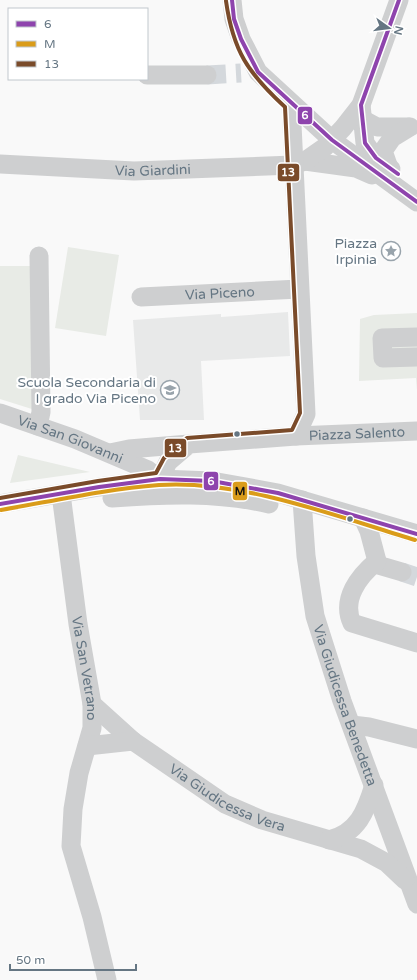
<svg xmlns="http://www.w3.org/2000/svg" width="417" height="980" viewBox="0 0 417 980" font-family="'Varela Round',sans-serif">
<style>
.built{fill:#e8e9e9}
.green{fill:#e8ebe6}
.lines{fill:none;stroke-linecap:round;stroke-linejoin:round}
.minor-tunnel{stroke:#d4d8dc;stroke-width:19;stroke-dasharray:19 10;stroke-linecap:butt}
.minor{stroke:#cecfd0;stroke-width:19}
.bus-1-casing{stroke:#fff;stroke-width:7}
.bus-2-casing{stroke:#fff;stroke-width:7}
.bus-3-casing{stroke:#fff;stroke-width:7}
.bus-1{stroke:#8e44ad;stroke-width:4}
.bus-2{stroke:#da9c1a;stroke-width:4}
.bus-3{stroke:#7a4b2a;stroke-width:4}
.bus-dot{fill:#657683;stroke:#fff;stroke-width:1.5}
.labels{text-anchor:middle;stroke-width:4;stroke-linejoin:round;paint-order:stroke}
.street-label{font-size:14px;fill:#657683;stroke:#fff}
.poi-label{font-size:14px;fill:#657683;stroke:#fff;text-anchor:end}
.line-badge{stroke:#fff;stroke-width:1.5}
.badge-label{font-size:11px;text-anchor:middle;font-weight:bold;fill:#fff}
.pale-badge-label{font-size:11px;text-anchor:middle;font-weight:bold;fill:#111}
</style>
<rect width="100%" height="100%" fill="#f9f9f9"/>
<path class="built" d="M 288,312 L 290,356 L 201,361 L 204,420 L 140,420 L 133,320 L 221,314 L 221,317 Z"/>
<path class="green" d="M 68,247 L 119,255 L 106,336 L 55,328 Z
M 0,266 L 33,266 L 35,410 L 0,399 Z
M 417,313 L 417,390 L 416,378 L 359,381 L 360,319 L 374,315 Z
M 18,455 L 90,472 L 10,483 Z"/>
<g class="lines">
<path class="minor-tunnel" d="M 207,75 L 241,73
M 402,572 L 417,577"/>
<g class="minor">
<path d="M 232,0 L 234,19 L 241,39 L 258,72 L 332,140 L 417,202"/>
<path d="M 147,75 L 207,75"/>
<path d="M 361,105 L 365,143 L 376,158 L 391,169"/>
<path d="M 364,120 L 377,127 L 409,127"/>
<path d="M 305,161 L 356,168 L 372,175"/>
<path id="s1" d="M 0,164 L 134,171 L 293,165 L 305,161 L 325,147 L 343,128 L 361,105 L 399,0"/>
<path d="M 390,171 L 383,151 L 392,138 L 410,127"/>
<path id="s2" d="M 141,297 L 299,289"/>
<path d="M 417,337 L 382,338 L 383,358 L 417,357"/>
<path id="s3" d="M 0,413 L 75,439 L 148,470 L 160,479"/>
<path d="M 38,426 L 41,412 L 39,256"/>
<path id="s4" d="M 296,436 L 417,431"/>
<path d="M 110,453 L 129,449 L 189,444"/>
<path d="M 160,479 L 168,462 L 189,444 L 296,436 L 306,414 L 291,104"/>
<path id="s5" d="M 61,494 L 78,624 L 92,704 L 92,728 L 79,773 L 73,809 L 71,846 L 92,917 L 107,980"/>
<path d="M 112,498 C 165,494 217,492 269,504"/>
<path id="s6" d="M 302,500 L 306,556 L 315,616 L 342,701 L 417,904"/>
<path d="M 0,504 L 99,487 L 160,479 L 212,481 L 278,493 L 417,534"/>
<path d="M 363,518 L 369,531 L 378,565 L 402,572"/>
<path d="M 377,561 C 359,576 341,599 352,623 L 417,643"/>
<path id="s7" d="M 92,704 L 133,741 L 225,804 L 262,820 L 361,849 L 387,863 L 405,880"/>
<path d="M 352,725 L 369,727 L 417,739"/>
<path d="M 87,746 L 133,741"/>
<path d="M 329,840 C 358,833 366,811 374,785"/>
</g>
<g class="bus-1-casing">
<path id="bus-1" d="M 232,0 L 234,19 L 241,39 L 258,72 L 332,140 L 417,202
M 398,174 L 376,158 L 365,143 L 361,105 L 399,0
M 0,504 L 99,487 L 160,479 L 212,481 L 278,493 L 417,534"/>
</g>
<g class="bus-2-casing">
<path id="bus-2" d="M 1,510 C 53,501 106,489 159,485 C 239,479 339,517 415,540"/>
</g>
<g class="bus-3-casing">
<path id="bus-3" d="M 0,498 L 98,481 L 156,473 L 164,458 L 187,438 L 292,430 L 300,413 L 285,107 C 248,73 233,51 226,1"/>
</g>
<use href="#bus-1" class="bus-1"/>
<use href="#bus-2" class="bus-2"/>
<use href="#bus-3" class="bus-3"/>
</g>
<defs>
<g id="sight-ring" transform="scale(1)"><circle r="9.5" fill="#fff" stroke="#99a4ac" stroke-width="1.5"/><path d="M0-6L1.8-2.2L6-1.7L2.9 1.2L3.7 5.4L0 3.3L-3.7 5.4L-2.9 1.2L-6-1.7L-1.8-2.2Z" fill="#99a4ac"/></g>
<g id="school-ring" transform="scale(1)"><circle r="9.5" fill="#fff" stroke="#99a4ac" stroke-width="1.5"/><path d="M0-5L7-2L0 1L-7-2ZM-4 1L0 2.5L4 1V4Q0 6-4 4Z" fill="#99a4ac"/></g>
</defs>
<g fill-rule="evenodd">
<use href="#sight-ring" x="391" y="251"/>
<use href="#school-ring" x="170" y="390"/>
</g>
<g class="bus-dot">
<circle cx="237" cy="434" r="3.5"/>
<circle cx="350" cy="519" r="3.5"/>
</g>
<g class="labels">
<g class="street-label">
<text dy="5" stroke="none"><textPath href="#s1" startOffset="153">Via Giardini</textPath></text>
<text dy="5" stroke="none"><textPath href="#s2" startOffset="79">Via Piceno</textPath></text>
<text dy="5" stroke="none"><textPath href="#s4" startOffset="61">Piazza Salento</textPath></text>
<text dy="5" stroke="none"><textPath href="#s3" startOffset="75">Via San Giovanni</textPath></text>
<text dy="5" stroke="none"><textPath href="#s5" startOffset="176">Via San Vetrano</textPath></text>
<text dy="5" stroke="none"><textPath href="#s6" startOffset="211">Via Giudicessa Benedetta</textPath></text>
<text dy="5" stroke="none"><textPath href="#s7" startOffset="166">Via Giudicessa Vera</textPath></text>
</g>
<g class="poi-label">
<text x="377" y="248">Piazza<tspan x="377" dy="16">Irpinia</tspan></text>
<text x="156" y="387">Scuola Secondaria di<tspan x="156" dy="16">I grado Via Piceno</tspan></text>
</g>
</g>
<g class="line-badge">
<rect x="297" y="106" width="16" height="19" rx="4" fill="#8e44ad"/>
<rect x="277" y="163" width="23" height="19" rx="4" fill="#7a4b2a"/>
<rect x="164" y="438" width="23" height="20" rx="4" fill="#7a4b2a"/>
<rect x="203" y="471" width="16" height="20" rx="4" fill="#8e44ad"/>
<rect x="232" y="481" width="16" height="20" rx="4" fill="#da9c1a"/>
</g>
<g class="badge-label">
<text x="305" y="119">6</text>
<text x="288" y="176">13</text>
<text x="175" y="452">13</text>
<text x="211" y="485">6</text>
</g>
<g class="pale-badge-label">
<text x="240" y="495">M</text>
</g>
<rect x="8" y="8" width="140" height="72" fill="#ffffff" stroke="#c1c8cd"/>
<rect x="16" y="21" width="20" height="6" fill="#8e44ad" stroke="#c1c8cd"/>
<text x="44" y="28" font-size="12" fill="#657683">6</text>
<rect x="16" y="41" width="20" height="6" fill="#da9c1a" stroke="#c1c8cd"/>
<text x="44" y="48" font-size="12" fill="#657683">M</text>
<rect x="16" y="61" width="20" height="6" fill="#7a4b2a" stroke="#c1c8cd"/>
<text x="44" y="68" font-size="12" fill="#657683">13</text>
<g transform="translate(389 28) rotate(104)" stroke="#ffffff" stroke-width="3" paint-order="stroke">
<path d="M0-3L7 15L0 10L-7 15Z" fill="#657683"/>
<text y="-6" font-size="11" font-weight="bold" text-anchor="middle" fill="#657683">N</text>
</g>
<path d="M10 964v6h126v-6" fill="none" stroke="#657683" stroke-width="2"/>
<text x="16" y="964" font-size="12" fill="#657683" stroke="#ffffff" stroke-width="3" paint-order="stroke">50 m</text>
</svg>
